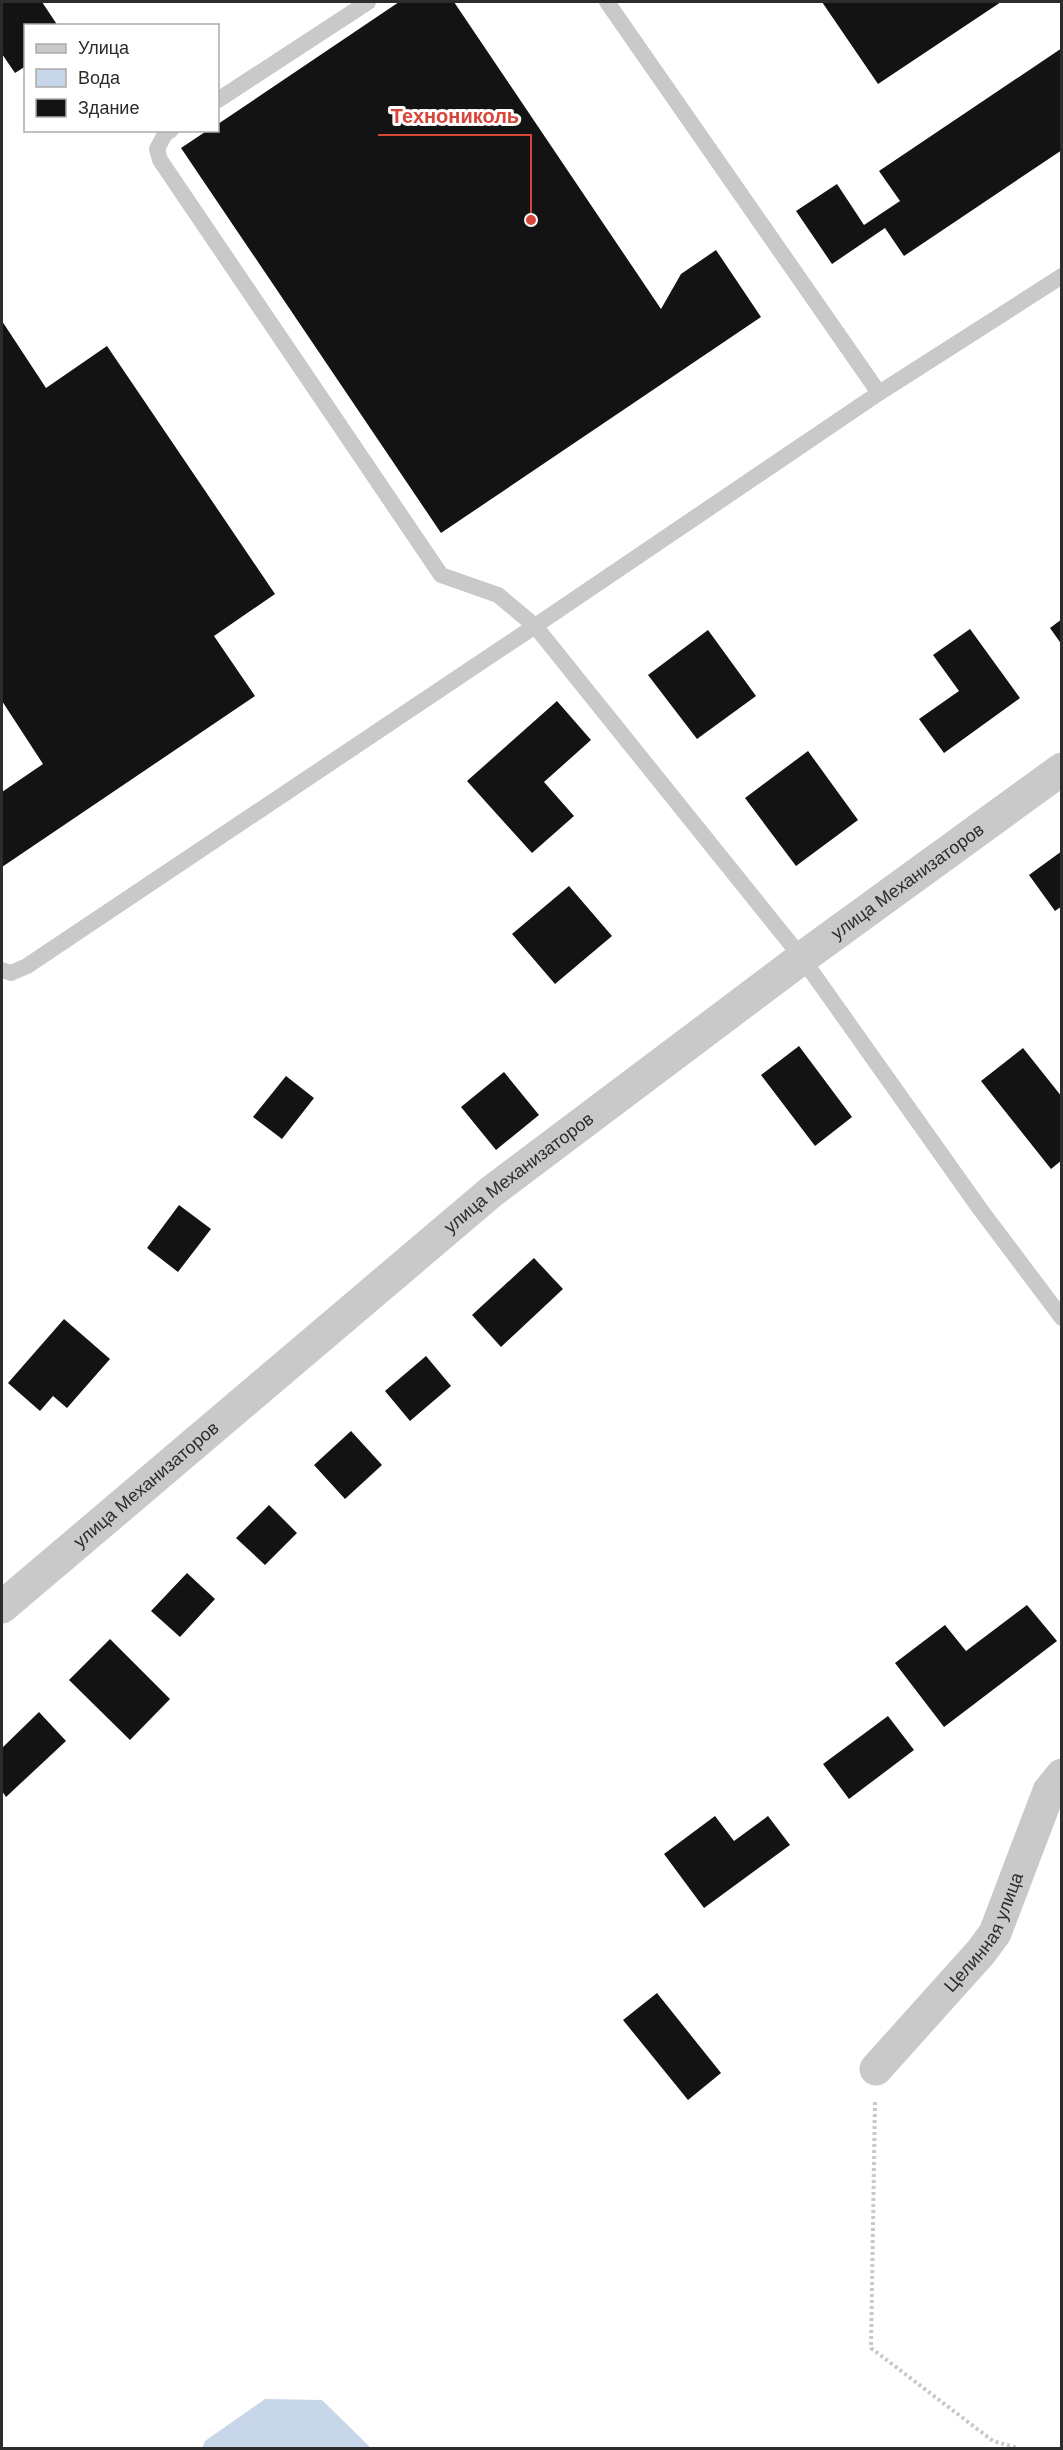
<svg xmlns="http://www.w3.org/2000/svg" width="1063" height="2450" viewBox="0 0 1063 2450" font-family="Arial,sans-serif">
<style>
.water{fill:#c7d6e8}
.building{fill:#131313}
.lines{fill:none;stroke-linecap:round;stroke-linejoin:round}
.path{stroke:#c9c9c9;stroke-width:4;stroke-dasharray:3 3;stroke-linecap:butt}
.service{stroke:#c9c9c9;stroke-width:16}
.minor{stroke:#c9c9c9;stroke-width:33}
.labels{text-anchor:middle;stroke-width:6;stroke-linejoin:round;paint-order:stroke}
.street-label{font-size:18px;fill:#2c2c2c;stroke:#fff}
.leader{fill:none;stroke:#d8463a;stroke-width:2}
.callout-dot{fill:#d8463a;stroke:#fff;stroke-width:2}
.callout-label{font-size:20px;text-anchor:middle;font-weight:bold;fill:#d8463a;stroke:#fff;stroke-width:6;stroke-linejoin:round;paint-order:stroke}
</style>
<rect width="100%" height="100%" fill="#fff"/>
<path class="water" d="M 265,2399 L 322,2400 L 371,2448 L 202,2448 L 205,2441 Z"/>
<path class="building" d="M 2,2 L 42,2 L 58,26 L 26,26 L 26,66 L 15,73 L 2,54 Z
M 399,2 L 454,2 L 661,309 L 681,274 L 716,250 L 761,317 L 441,533 L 181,148 L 208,130 L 218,130 L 218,124 Z
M 822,2 L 1001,2 L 878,84 Z
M 1062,48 L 1062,150 L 904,256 L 885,228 L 832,264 L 796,211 L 837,184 L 864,225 L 900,201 L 879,171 Z
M 2,321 L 46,388 L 107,346 L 275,594 L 214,636 L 255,696 L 2,867 L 2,792 L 43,764 L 2,701 Z
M 1062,619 L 1062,645 L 1050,628 Z
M 970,629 L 1020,698 L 944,753 L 919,719 L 959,691 L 933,655 Z
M 708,630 L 756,696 L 697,739 L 648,675 Z
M 557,701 L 591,740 L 544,782 L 574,816 L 532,853 L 467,781 Z
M 808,751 L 858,820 L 796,866 L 745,798 Z
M 1062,851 L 1062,906 L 1055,911 L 1029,875 Z
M 569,886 L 612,936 L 555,984 L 512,934 Z
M 799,1046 L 852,1117 L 815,1146 L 761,1075 Z
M 1023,1048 L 1062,1097 L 1062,1160 L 1051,1169 L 981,1081 Z
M 504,1072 L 539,1115 L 496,1150 L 461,1107 Z
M 286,1076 L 314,1098 L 282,1139 L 253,1117 Z
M 179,1205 L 211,1229 L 178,1272 L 147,1248 Z
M 534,1258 L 563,1289 L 501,1347 L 472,1315 Z
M 64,1319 L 110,1359 L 67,1408 L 53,1396 L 40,1411 L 8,1383 Z
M 426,1356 L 451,1386 L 410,1421 L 385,1391 Z
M 351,1431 L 382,1465 L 345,1499 L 314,1465 Z
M 269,1505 L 297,1533 L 265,1565 L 236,1538 Z
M 187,1573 L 215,1599 L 180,1637 L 151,1611 Z
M 1027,1605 L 1057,1641 L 944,1727 L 895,1663 L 945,1625 L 966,1651 Z
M 110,1639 L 170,1699 L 130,1740 L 69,1680 Z
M 39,1712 L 66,1741 L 6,1797 L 2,1791 L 2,1748 Z
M 888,1716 L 914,1750 L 849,1799 L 823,1764 Z
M 715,1816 L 734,1841 L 768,1816 L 790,1845 L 704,1908 L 664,1854 Z
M 657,1993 L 721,2073 L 688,2100 L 623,2020 Z"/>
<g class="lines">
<path class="path" d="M 875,2102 L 871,2348 L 993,2441 L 1018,2448"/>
<path class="service" d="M 607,2 L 879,393 L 1062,276
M 218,100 L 368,2
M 879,393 L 535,626 L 802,958 L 980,1209 L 1062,1318
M 2,970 L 11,973 L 27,966 L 535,626 L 498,595 L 441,575 L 160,160 L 157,149 L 165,134 L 171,130"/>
<g class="minor">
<path id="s1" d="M 2,1607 L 491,1192 L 802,958 L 1062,769"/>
<path id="s2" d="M 876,2069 L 981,1952 L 995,1933 L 1049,1791 L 1062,1775"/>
</g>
</g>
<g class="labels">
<g class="street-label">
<text dy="6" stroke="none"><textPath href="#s1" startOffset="1161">улица Механизаторов</textPath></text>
<text dy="6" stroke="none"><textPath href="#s1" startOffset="675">улица Механизаторов</textPath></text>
<text dy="6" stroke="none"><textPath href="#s1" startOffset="189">улица Механизаторов</textPath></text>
<text dy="6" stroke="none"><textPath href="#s2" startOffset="176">Целинная улица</textPath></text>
</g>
</g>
<path class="leader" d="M531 220L531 135H378"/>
<circle class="callout-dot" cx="531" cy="220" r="6"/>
<g class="callout-label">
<text x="455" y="123">Технониколь</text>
</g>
<rect width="1063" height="2450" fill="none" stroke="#2c2c2c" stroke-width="6"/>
<rect x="24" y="24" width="195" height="108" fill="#ffffff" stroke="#ababab" stroke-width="1.5"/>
<rect x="36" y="44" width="30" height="9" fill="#c9c9c9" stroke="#ababab" stroke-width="1.5"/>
<text x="78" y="54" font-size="18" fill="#2c2c2c">Улица</text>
<rect x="36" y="69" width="30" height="18" fill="#c7d6e8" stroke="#ababab" stroke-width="1.5"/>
<text x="78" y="84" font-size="18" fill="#2c2c2c">Вода</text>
<rect x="36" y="99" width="30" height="18" fill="#131313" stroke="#ababab" stroke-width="1.5"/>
<text x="78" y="114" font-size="18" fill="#2c2c2c">Здание</text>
</svg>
